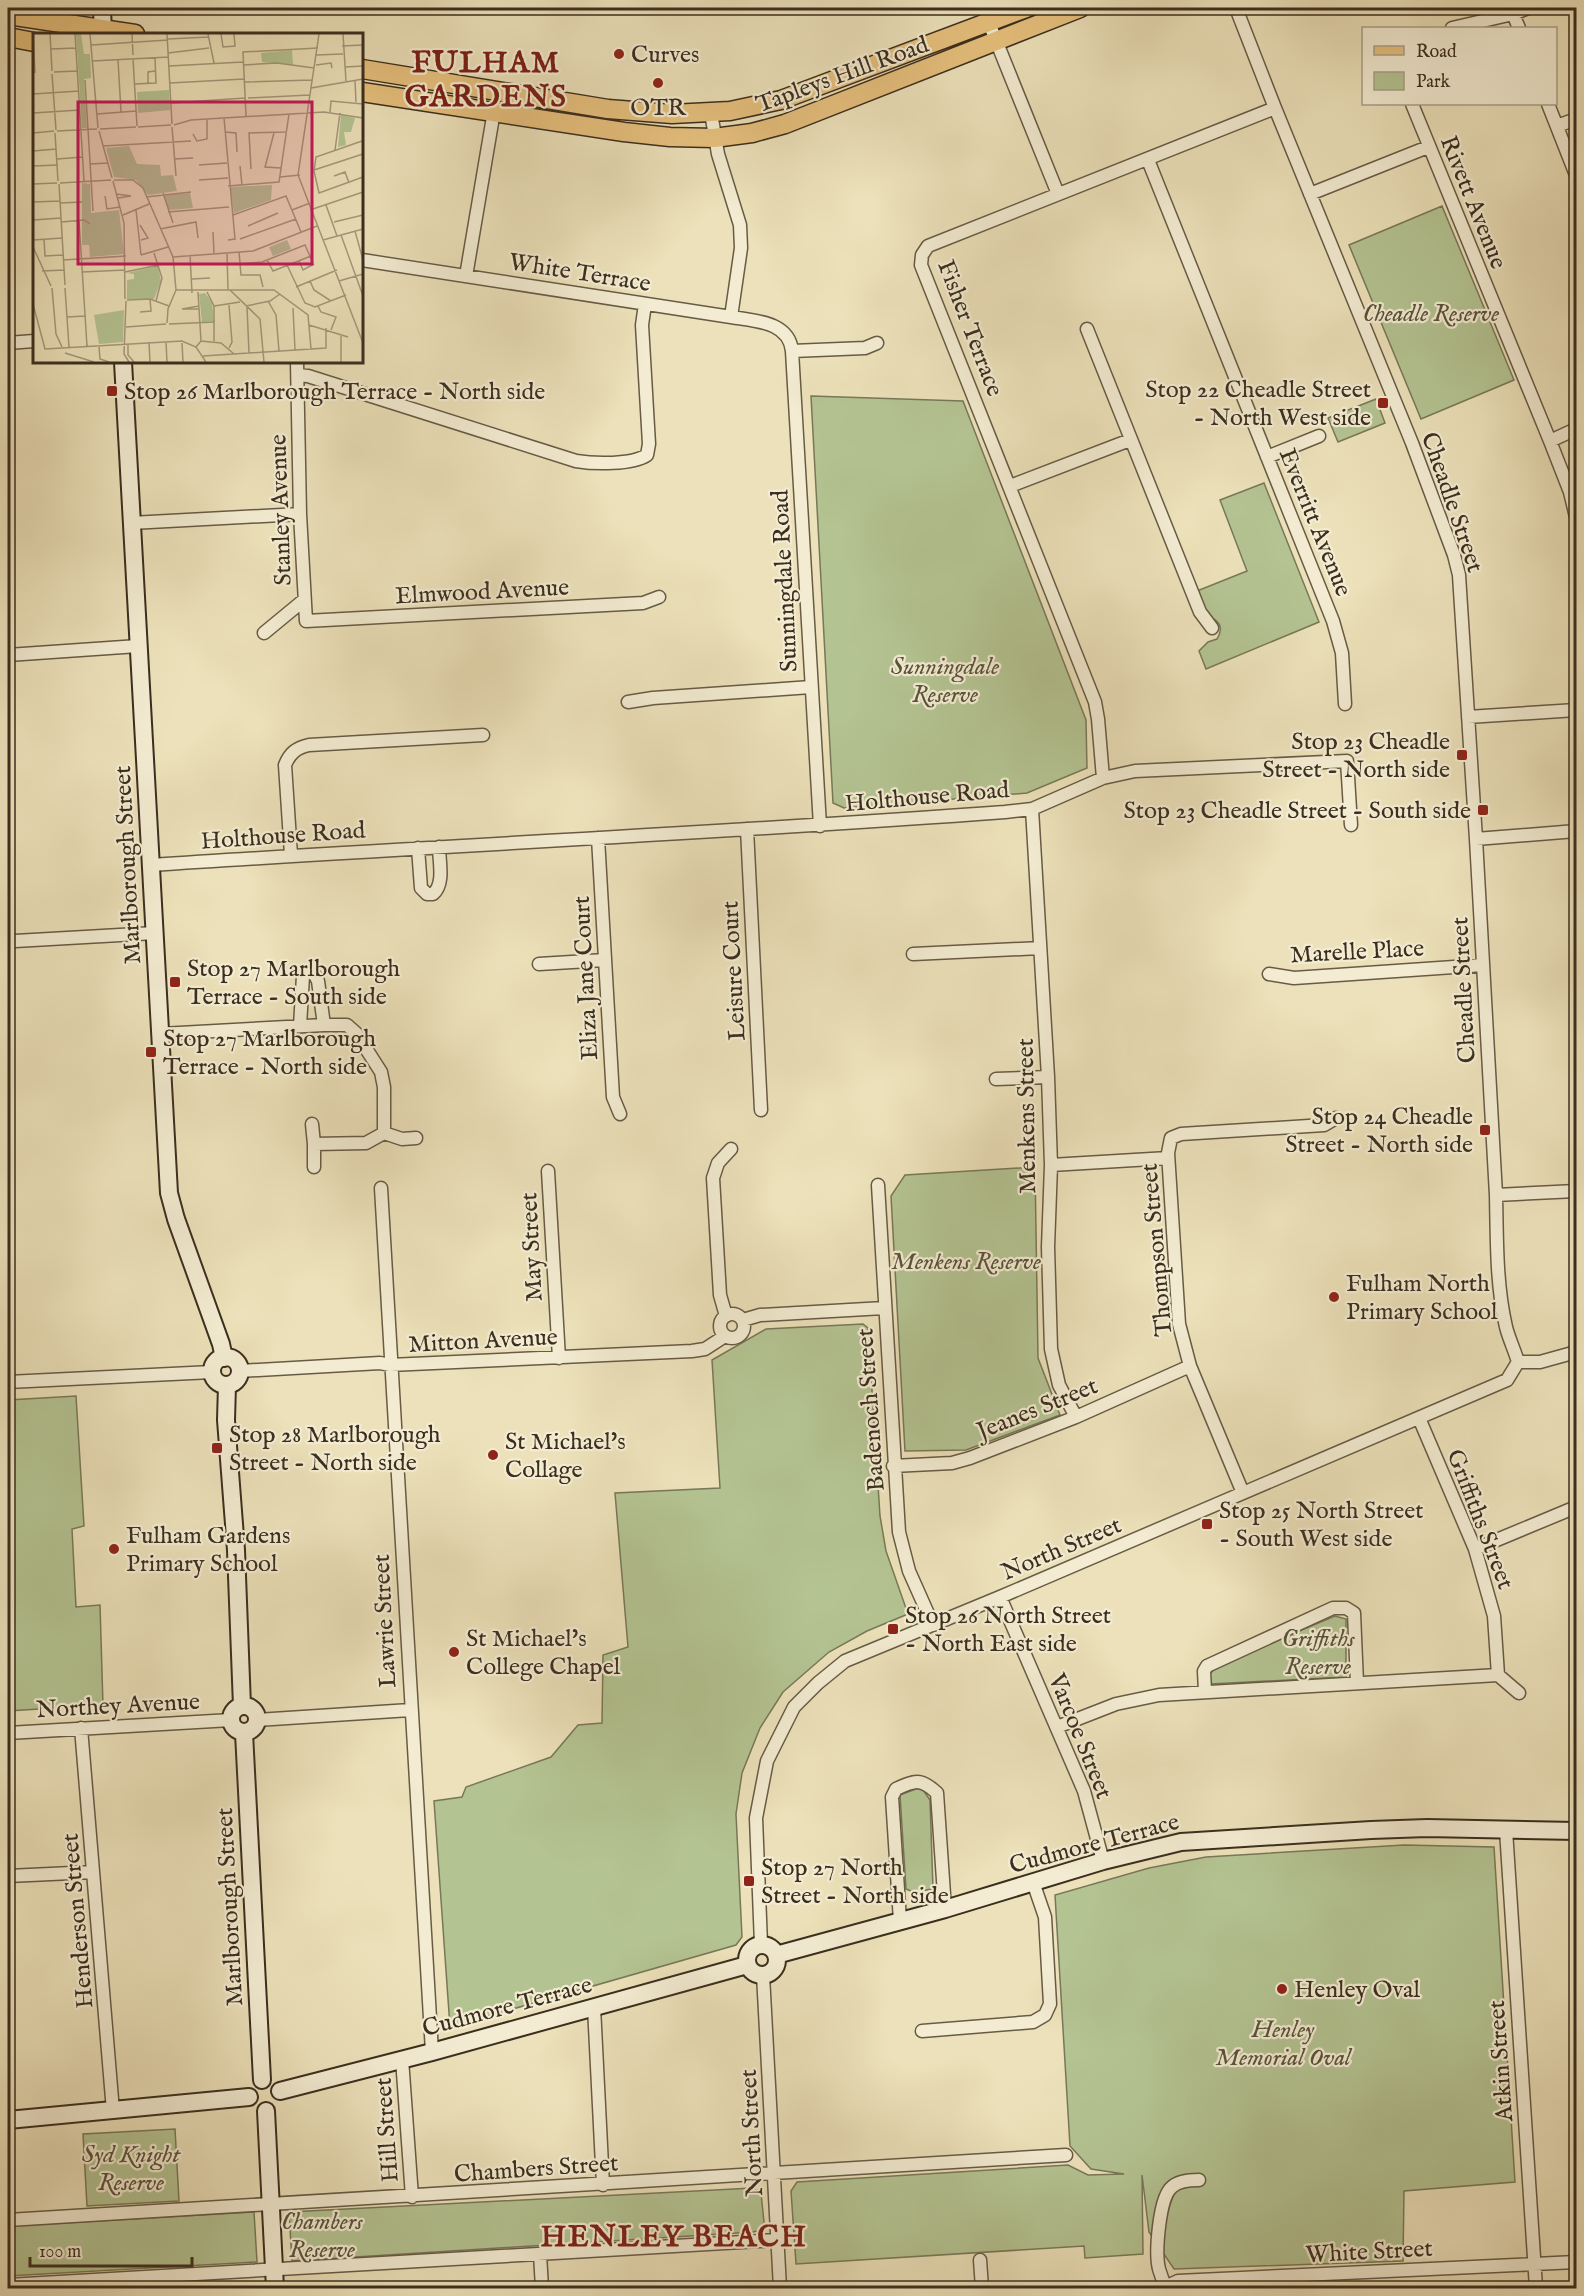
<svg xmlns="http://www.w3.org/2000/svg" width="1584" height="2296" viewBox="0 0 1584 2296" font-family="'IM FELL English',serif">
<style>
.green{fill:#b4c392;stroke:#787858;stroke-width:1.5}
.lines{fill:none;stroke-linecap:round;stroke-linejoin:round}
.street-casing{stroke:#675b46;stroke-width:15}
.secondary-casing{stroke:#3b2e1f;stroke-width:20}
.primary-casing{stroke:#3b2e1f;stroke-width:21}
.street{stroke:#f3ecd2;stroke-width:12}
.secondary{stroke:#f3ecd2;stroke-width:16}
.primary{stroke:#e6c07d;stroke-width:18}
.poi-dot{fill:#8f2418;stroke:#f3ecd2;stroke-width:2}
.labels{text-anchor:middle;stroke-width:4.5;stroke-linejoin:round;paint-order:stroke}
.poi-label{font-size:24px;fill:#3b2e1f;stroke:#f3ecd2;text-anchor:start}
.street-label{font-size:24px;fill:#3b2e1f;stroke:#f3ecd2}
.park-label{font-size:24px;font-style:italic;fill:#59533c;stroke:#f3ecd2}
.district-label{font-size:30px;font-weight:bold;letter-spacing:1.5px;fill:#7a1f14;stroke:#f3ecd2}
.inset-road{fill:none;stroke:#a5997c;stroke-width:1.5}
.view{fill:#c2185b;fill-opacity:0.15;stroke:#c2185b;stroke-width:3}
.inset-edge{fill:none;stroke:#3b2e1f;stroke-width:3}
</style>
<rect width="100%" height="100%" fill="#ece1ba"/>
<filter id="stains"><feTurbulence type="fractalNoise" baseFrequency=".00333" numOctaves="4"/><feColorMatrix values="0 0 0 0 .2 0 0 0 0 .09 0 0 0 0 .02 0 0 0 .5 -.17"/></filter>
<radialGradient id="worn" r=".72"><stop offset=".6" stop-color="#630" stop-opacity="0"/><stop offset="1" stop-color="#630" stop-opacity=".3"/></radialGradient>
<path class="green" d="M 1442,206 L 1514,380 L 1421,419 L 1349,245 Z
M 811,396 L 963,401 L 1086,720 L 1087,768 L 1027,793 L 844,808 L 833,803 Z
M 1376,399 L 1385,423 L 1338,442 L 1328,418 Z
M 1264,483 L 1319,622 L 1206,669 L 1199,651 L 1208,642 L 1217,639 C 1225,626 1218,620 1206,615 L 1197,591 L 1247,571 L 1220,500 Z
M 1035,1167 L 1038,1358 L 1060,1415 L 966,1450 L 905,1451 L 891,1196 L 905,1175 Z
M 863,1324 L 868,1328 L 880,1516 L 886,1551 L 908,1614 L 867,1631 L 829,1652 L 783,1692 L 760,1728 L 742,1773 L 736,1814 L 742,1937 L 736,1945 L 450,2027 L 434,1801 L 462,1797 L 466,1787 L 551,1757 L 578,1725 L 602,1723 L 603,1655 L 628,1647 L 615,1493 L 720,1488 L 712,1360 L 766,1329 Z
M 76,1396 L 84,1526 L 72,1529 L 76,1607 L 100,1605 L 103,1705 L 8,1711 L 8,1400 Z
M 1335,1616 L 1346,1619 L 1346,1677 L 1210,1684 L 1210,1674 L 1218,1665 Z
M 921,1787 L 930,1800 L 933,1889 L 913,1892 L 906,1889 L 900,1795 Z
M 1404,1845 L 1494,1847 L 1515,2182 L 1404,2191 L 1403,2261 L 1174,2269 L 1149,2232 L 1142,2175 L 1143,2254 L 1085,2258 L 1084,2246 L 796,2264 L 791,2191 L 797,2182 L 1068,2165 L 1088,2175 L 1124,2174 L 1091,2169 L 1070,2146 L 1055,1895 L 1149,1868 L 1206,1857 Z
M 175,2129 L 179,2201 L 87,2206 L 83,2134 Z
M 753,2188 L 761,2193 L 764,2222 L 760,2230 L 753,2232 L 292,2261 L 289,2212 Z
M 254,2212 L 257,2262 L 8,2276 L 8,2226 Z"/>
<g class="lines">
<g class="street-casing">
<path id="street" d="M 1236,8 L 1275,108 L 1412,443 L 1454,555 L 1459,575 L 1476,839 L 1496,1195 C 1497,1239 1496,1284 1506,1327 C 1509,1339 1515,1351 1518,1362
M 1513,14 L 1519,28
M 989,23 L 1058,194
M 1452,28 L 1513,14 L 1528,8
M 1412,104 L 1550,441 L 1570,492 L 1576,517
M 1548,104 L 1576,175
M 711,113 L 718,154 L 740,225 L 741,248 L 731,317
M 1557,126 L 1576,119
M 1148,160 L 1333,621 L 1342,653 L 1345,704
M 1310,194 L 1428,147
M 362,260 L 731,317 C 754,321 789,321 792,351 L 820,826
M 466,276 L 494,111
M 1087,329 L 1200,612 L 1212,628
M 8,343 L 34,341
M 792,351 L 865,348 L 877,343
M 297,362 L 300,514 L 306,621 L 643,603 L 659,597
M 298,375 L 308,376 L 576,461 C 594,464 632,465 647,455 L 649,444 L 642,325 L 645,304
M 1550,441 L 1576,429
M 1267,457 L 1319,436
M 1010,486 L 1130,440
M 131,523 L 300,514
M 264,633 L 304,600
M 8,655 L 138,646
M 628,702 L 653,698 L 811,687
M 1468,717 L 1576,710
M 1103,778 L 1098,719 L 1095,702 L 921,265 L 922,255 L 928,246 L 1275,108
M 1032,809 L 1048,1077 L 1051,1165 L 1048,1247 L 1051,1349 L 1059,1385 L 1076,1417
M 747,829 L 761,1110
M 598,838 L 613,1097 L 620,1114
M 1476,839 L 1576,831
M 418,848 L 421,888 L 427,894 L 433,894 C 445,884 439,861 439,847
M 291,855 L 285,765 C 290,753 296,748 309,745 L 483,735
M 151,865 C 436,846 721,833 1005,812 L 1032,809 L 1103,778 L 1135,771 L 1347,761 L 1351,825
M 15,941 L 155,933
M 913,954 L 1040,948
M 539,964 L 605,960
M 1269,974 L 1294,978 L 1483,965
M 300,1026 L 303,976 L 312,970 L 318,981 L 324,1025
M 161,1034 L 324,1025 L 347,1025 L 356,1033 L 381,1072 L 384,1087 L 384,1133 L 366,1143 L 314,1144 L 314,1167
M 996,1079 L 1048,1077
M 312,1124 L 314,1144
M 384,1133 L 402,1139 L 416,1138
M 1051,1165 L 1168,1158
M 548,1171 L 559,1358
M 878,1185 L 899,1532 L 909,1571 L 933,1625
M 381,1188 L 432,2052
M 1496,1195 L 1576,1191
M720 1326a12 12 0 1 1 24 0a12 12 0 1 1-24 0Z
M 726,1316 L 720,1295 L 713,1178 L 718,1163 L 731,1149
M 743,1320 L 760,1315 L 884,1308
M 1518,1362 L 1540,1362 L 1576,1352
M 240,1371 L 380,1363 L 390,1365 L 692,1351 L 705,1349 L 725,1336
M 8,1382 L 212,1372
M 1419,1418 L 1475,1549 L 1494,1616 L 1498,1675
M 893,1466 L 952,1463 L 970,1458 L 1076,1417 L 1190,1366
M 1243,1493 L 1190,1366 L 1179,1324 L 1168,1153 L 1171,1138 L 1181,1134 L 1324,1125 L 1336,1118
M 1475,1549 L 1576,1507
M 1000,1597 L 1084,1791 L 1103,1861
M 1498,1675 L 1519,1693
M 1205,1692 L 1204,1671 L 1207,1666 L 1333,1608 L 1346,1608 L 1354,1613 L 1357,1683
M 257,1720 L 410,1710
M 1057,1727 L 1116,1704 L 1159,1695 L 1498,1675
M 81,1728 L 113,2111
M 8,1733 L 231,1720
M 1506,1830 L 1536,2288
M 8,1876 L 93,1872
M 900,1921 L 892,1797 L 896,1789 C 915,1780 921,1778 937,1793 L 945,1909
M 761,1944 L 756,1818 L 767,1761 L 794,1707 L 818,1683 L 845,1661 L 1000,1597 L 1507,1380 L 1518,1362
M 763,1975 L 780,2288
M 594,2007 L 603,2185
M 922,2031 L 1033,2022 L 1045,2015 L 1050,2004 L 1045,1917 L 1033,1882
M 402,2059 L 412,2197
M 8,2220 L 1066,2155
M 540,2254 L 542,2288
M 980,2260 L 982,2288
M 8,2285 L 777,2240
M 1165,2287 L 1178,2281 L 1576,2262
M 1164,2288 L 1165,2287 C 1163,2281 1161,2275 1159,2269 C 1155,2253 1159,2197 1172,2187 C 1178,2181 1190,2180 1199,2180"/>
</g>
<g class="secondary-casing">
<path id="secondary" d="M 102,8 L 103,34
M 123,362 L 169,1193 L 176,1219 L 221,1344 L 224,1358
M212 1371a14 14 0 1 1 28 0a14 14 0 1 1-28 0Z
M 227,1385 L 226,1420 L 236,1550 L 242,1706
M231 1719a13 13 0 1 1 26 0a13 13 0 1 1-26 0Z
M 244,1733 L 262,2080
M747 1960a15 15 0 1 1 30 0a15 15 0 1 1-30 0Z
M 776,1955 L 945,1909 L 1103,1861 L 1181,1842 L 1371,1830 L 1427,1828 L 1576,1831
M 280,2091 L 432,2052 L 747,1965
M 266,2111 L 275,2288
M 8,2120 L 249,2097"/>
</g>
<g class="primary-casing">
<path id="primary" d="M 8,15 L 135,34
M 8,37 L 34,42
M 362,69 L 608,109 L 672,114 L 730,111 L 781,100 L 1026,8
M 362,92 L 624,132 L 670,137 L 714,138 L 752,133 L 785,124 L 1080,8"/>
</g>
<use href="#street" class="street"/>
<use href="#secondary" class="secondary"/>
<use href="#primary" class="primary"/>
</g>
<g class="poi-dot">
<circle cx="619" cy="54" r="6"/>
<circle cx="658" cy="83" r="6"/>
<rect x="106" y="385" width="12" height="12" rx="3"/>
<rect x="1377" y="397" width="12" height="12" rx="3"/>
<rect x="1456" y="749" width="12" height="12" rx="3"/>
<rect x="1477" y="804" width="12" height="12" rx="3"/>
<rect x="169" y="976" width="12" height="12" rx="3"/>
<rect x="145" y="1046" width="12" height="12" rx="3"/>
<rect x="1479" y="1124" width="12" height="12" rx="3"/>
<circle cx="1334" cy="1297" r="6"/>
<rect x="211" y="1442" width="12" height="12" rx="3"/>
<circle cx="493" cy="1455" r="6"/>
<rect x="1201" y="1518" width="12" height="12" rx="3"/>
<circle cx="114" cy="1549" r="6"/>
<rect x="887" y="1623" width="12" height="12" rx="3"/>
<circle cx="454" cy="1652" r="6"/>
<rect x="743" y="1875" width="12" height="12" rx="3"/>
<circle cx="1282" cy="1989" r="6"/>
</g>
<g class="labels">
<g class="poi-label">
<text x="631" y="62">Curves</text>
<text x="658" y="115" text-anchor="middle">OTR</text>
<text x="1371" y="397" text-anchor="end">Stop 22 Cheadle Street<tspan x="1371" dy="28">- North West side</tspan></text>
<text x="124" y="399">Stop 26 Marlborough Terrace - North side</text>
<text x="1450" y="749" text-anchor="end">Stop 23 Cheadle<tspan x="1450" dy="28">Street - North side</tspan></text>
<text x="1471" y="818" text-anchor="end">Stop 23 Cheadle Street - South side</text>
<text x="187" y="976">Stop 27 Marlborough<tspan x="187" dy="28">Terrace - South side</tspan></text>
<text x="163" y="1046">Stop 27 Marlborough<tspan x="163" dy="28">Terrace - North side</tspan></text>
<text x="1473" y="1124" text-anchor="end">Stop 24 Cheadle<tspan x="1473" dy="28">Street - North side</tspan></text>
<text x="1346" y="1291">Fulham North<tspan x="1346" dy="28">Primary School</tspan></text>
<text x="229" y="1442">Stop 28 Marlborough<tspan x="229" dy="28">Street - North side</tspan></text>
<text x="505" y="1449">St Michael's<tspan x="505" dy="28">Collage</tspan></text>
<text x="1219" y="1518">Stop 25 North Street<tspan x="1219" dy="28">- South West side</tspan></text>
<text x="126" y="1543">Fulham Gardens<tspan x="126" dy="28">Primary School</tspan></text>
<text x="905" y="1623">Stop 26 North Street<tspan x="905" dy="28">- North East side</tspan></text>
<text x="466" y="1646">St Michael's<tspan x="466" dy="28">College Chapel</tspan></text>
<text x="761" y="1875">Stop 27 North<tspan x="761" dy="28">Street - North side</tspan></text>
<text x="1294" y="1997">Henley Oval</text>
</g>
<g class="street-label">
<text transform="translate(842 74) rotate(-20)" y="8">Tapleys Hill Road</text>
<text transform="translate(1474 202) rotate(68)" y="8">Rivett Avenue</text>
<text transform="translate(580 272) rotate(9)" y="8">White Terrace</text>
<text transform="translate(971 328) rotate(69)" y="8">Fisher Terrace</text>
<text transform="translate(1453 502) rotate(71)" y="8">Cheadle Street</text>
<text transform="translate(280 510) rotate(-92)" y="8">Stanley Avenue</text>
<text transform="translate(1316 522) rotate(68)" y="8">Everritt Avenue</text>
<text transform="translate(784 581) rotate(-93)" y="8">Sunningdale Road</text>
<text transform="translate(482 591) rotate(-3)" y="8">Elmwood Avenue</text>
<text transform="translate(927 796) rotate(-5)" y="8">Holthouse Road</text>
<text transform="translate(283 835) rotate(-4)" y="8">Holthouse Road</text>
<text transform="translate(127 865) rotate(-93)" y="8">Marlborough Street</text>
<text transform="translate(1357 951) rotate(-3)" y="8">Marelle Place</text>
<text transform="translate(733 971) rotate(-93)" y="8">Leisure Court</text>
<text transform="translate(585 978) rotate(-93)" y="8">Eliza Jane Court</text>
<text transform="translate(1463 990) rotate(-93)" y="8">Cheadle Street</text>
<text transform="translate(1026 1116) rotate(-91)" y="8">Menkens Street</text>
<text transform="translate(531 1247) rotate(-93)" y="8">May Street</text>
<text transform="translate(1156 1250) rotate(-95)" y="8">Thompson Street</text>
<text transform="translate(483 1340) rotate(-3)" y="8">Mitton Avenue</text>
<text transform="translate(1037 1408) rotate(-22)" y="8">Jeanes Street</text>
<text transform="translate(870 1410) rotate(-94)" y="8">Badenoch Street</text>
<text transform="translate(1481 1519) rotate(69)" y="8">Griffiths Street</text>
<text transform="translate(1061 1548) rotate(-23)" y="8">North Street</text>
<text transform="translate(384 1621) rotate(-93)" y="8">Lawrie Street</text>
<text transform="translate(118 1705) rotate(-3)" y="8">Northey Avenue</text>
<text transform="translate(1081 1736) rotate(68)" y="8">Varcoe Street</text>
<text transform="translate(1094 1843) rotate(-15)" y="8">Cudmore Terrace</text>
<text transform="translate(229 1907) rotate(-93)" y="8">Marlborough Street</text>
<text transform="translate(77 1921) rotate(-95)" y="8">Henderson Street</text>
<text transform="translate(507 2006) rotate(-15)" y="8">Cudmore Terrace</text>
<text transform="translate(1500 2061) rotate(-94)" y="8">Atkin Street</text>
<text transform="translate(386 2130) rotate(-94)" y="8">Hill Street</text>
<text transform="translate(751 2133) rotate(-93)" y="8">North Street</text>
<text transform="translate(536 2168) rotate(-4)" y="8">Chambers Street</text>
<text transform="translate(1369 2251) rotate(-3)" y="8">White Street</text>
</g>
<g class="park-label">
<text x="1431" y="321">Cheadle Reserve</text>
<text x="945" y="674">Sunningdale<tspan x="945" dy="28">Reserve</tspan></text>
<text x="966" y="1269">Menkens Reserve</text>
<text x="1318" y="1646">Griffiths<tspan x="1318" dy="28">Reserve</tspan></text>
<text x="1283" y="2037">Henley<tspan x="1283" dy="28">Memorial Oval</tspan></text>
<text x="131" y="2162">Syd Knight<tspan x="131" dy="28">Reserve</tspan></text>
<text x="322" y="2229">Chambers<tspan x="322" dy="28">Reserve</tspan></text>
</g>
<g class="district-label">
<text x="486" y="72">FULHAM<tspan x="486" dy="34">GARDENS</tspan></text>
<text x="674" y="2246">HENLEY BEACH</text>
</g>
</g>
<g transform="translate(33 33)">
<rect width="330" height="330" fill="#ece1ba"/>
<path d="M 43,1 L 48,1 L 51,21 L 57,21 L 58,45 L 51,46 L 54,95 L 49,95 ZM 259,17 L 260,32 L 229,29 L 228,20 ZM 136,57 L 137,77 L 105,80 L 104,59 ZM 308,82 L 322,85 L 318,99 L 311,99 L 313,112 L 305,114 ZM 96,113 L 104,131 L 127,132 L 128,143 L 140,142 L 144,158 L 115,162 L 103,147 L 81,144 L 73,115 ZM 49,150 L 57,151 L 58,180 L 86,177 L 91,221 L 57,224 L 56,212 L 49,212 ZM 239,152 L 238,167 L 201,180 L 197,154 ZM 157,160 L 160,175 L 135,177 L 131,162 ZM 254,207 L 258,216 L 240,223 L 236,214 ZM 125,233 L 128,248 L 121,266 L 94,266 L 94,247 L 101,246 L 101,241 L 94,240 ZM 172,260 L 179,269 L 181,288 L 169,289 L 166,261 ZM 91,277 L 90,309 L 66,311 L 61,282 Z" fill="#b4c392"/>
<path class="inset-road" d="M 0,1 L 2,40M 17,1 L 19,38M 42,1 L 51,148M 57,1 L 65,95M 99,1 L 100,22M 134,1 L 139,91M 175,1 L 181,30M 188,1 L 190,14 L 202,13 L 201,1M 286,1 L 265,142 L 330,310M 310,1 L 313,48M 135,6 L 175,4M 58,12 L 135,7M 309,13 L 330,12M 18,16 L 43,15M 135,20 L 176,15M 283,22 L 310,21M 100,26 L 104,93M 85,27 L 88,79M 59,28 L 136,24M 210,32 L 244,30 L 281,35M 283,32 L 298,30 L 299,35M 136,33 L 210,29M 312,34 L 330,33M 21,39 L 44,38M 19,41 L 23,97M 52,47 L 60,178M 322,47 L 323,69M 211,49 L 279,47M 137,50 L 211,46M 101,51 L 123,50 L 122,25M 115,51 L 115,39 L 122,38M 278,55 L 330,46M 0,61 L 46,58M 215,65 L 277,62M 138,70 L 212,65M 297,79 L 298,68 L 330,71M 0,80 L 47,77M 64,81 L 103,78M 213,83 L 210,19 L 285,15M 191,85 L 202,206 L 195,207M 141,92 L 158,87 L 291,79 L 330,85M 105,94 L 138,92M 139,94 L 143,143M 67,96 L 103,94M 24,98 L 64,96M 66,98 L 79,145M 192,99 L 203,100 L 204,119M 0,100 L 21,98M 22,100 L 25,148M 241,100 L 232,134 L 248,135M 160,101 L 164,108 L 174,106 L 174,86M 329,108 L 283,124 L 281,138 L 286,160 L 330,144M 70,113 L 158,108M 302,117 L 307,80M 0,118 L 23,116M 24,126 L 50,124M 141,126 L 160,125M 57,131 L 75,130M 166,132 L 194,130M 0,133 L 25,132M 207,133 L 209,152M 218,136 L 216,100 L 254,99M 281,137 L 330,121M 301,143 L 312,139 L 316,150M 247,144 L 267,142M 81,147 L 100,147 L 110,155 L 140,224 L 143,257 L 135,276 L 134,290M 166,147 L 195,145M 80,148 L 91,190 L 92,266M 27,150 L 78,147M 0,151 L 24,150M 26,151 L 32,252M 195,153 L 246,149 L 256,81M 130,160 L 140,190M 83,161 L 98,163 L 85,165M 72,163 L 74,176 L 87,174M 113,164 L 158,159M 0,169 L 27,168M 27,170 L 49,169M 293,172 L 304,203M 103,177 L 108,222M 259,177 L 277,170M 277,177 L 330,159M 135,179 L 196,174M 90,182 L 116,171M 200,182 L 253,163 L 268,199M 0,187 L 28,185M 46,188 L 54,313M 28,189 L 51,187 L 57,191M 301,189 L 330,182M 107,192 L 115,205 L 108,207M 215,193 L 245,180M 127,196 L 163,189 L 165,205M 322,198 L 330,227M 180,199 L 181,220M 308,202 L 330,263M 11,206 L 12,223 L 30,222M 207,206 L 263,186M 0,207 L 29,205M 290,207 L 330,196M 0,214 L 18,253M 206,219 L 208,242 L 227,242 L 230,254M 121,220 L 129,245 L 123,268M 194,220 L 195,257M 108,222 L 135,214M 157,222 L 159,260M 140,224 L 220,218 L 284,193M 30,227 L 93,223M 234,227 L 240,238 L 278,223M 266,228 L 270,237 L 281,231M 207,231 L 229,229 L 272,212 L 280,230M 254,232 L 272,270 L 282,274 L 313,262M 9,238 L 31,237M 49,239 L 92,237M 92,239 L 126,232M 159,246 L 177,245M 277,248 L 281,257 L 298,268M 306,248 L 330,241M 263,254 L 304,237M 19,255 L 23,301 L 29,314M 32,255 L 36,314M 143,257 L 241,257 L 275,282 L 278,316M 197,257 L 227,286 L 231,329M 174,259 L 181,273 L 181,308M 94,267 L 117,266 L 136,273M 93,268 L 91,321 L 96,329M 235,268 L 243,282 L 246,318M 0,271 L 12,316 L 149,308 L 163,314 L 173,329M 166,273 L 149,276 L 166,276M 181,273 L 207,269M 213,273 L 237,268 L 247,261M 285,273 L 288,279 L 303,284 L 298,297M 214,274 L 216,320M 260,275 L 262,317M 107,279 L 118,278 L 117,266M 34,284 L 52,283M 136,291 L 182,289M 276,292 L 315,304M 93,294 L 133,291M 308,301 L 308,329M 168,308 L 188,310 L 201,321M 116,309 L 117,329M 133,309 L 134,329M 149,310 L 150,329M 95,312 L 95,322 L 101,329M 66,314 L 67,326 L 76,329M 163,314 L 168,308 L 165,259M 196,315 L 199,309 L 196,272M 32,320 L 61,329M 170,323 L 293,315 L 293,295"/>
<path class="view" d="M 45,69 L 279,69 L 279,231 L 45,231 Z"/>
<rect width="330" height="330" class="inset-edge"/>
</g>
<rect width="1584" height="2296" fill="none" stroke="#ece1ba" stroke-width="30"/>
<rect x="9" y="9" width="1566" height="2278" fill="none" stroke="#3b2e1f" stroke-width="3"/>
<rect x="15" y="15" width="1554" height="2266" fill="none" stroke="#3b2e1f" stroke-width="1.5"/>
<rect x="1362" y="27" width="195" height="78" fill="#f3ecd2" stroke="#a9a08a" stroke-width="1.5"/>
<rect x="1374" y="46" width="30" height="9" fill="#e6c07d" stroke="#a9a08a" stroke-width="1.5"/>
<text x="1416" y="57" font-size="18" fill="#3b2e1f">Road</text>
<rect x="1374" y="72" width="30" height="18" fill="#b4c392" stroke="#a9a08a" stroke-width="1.5"/>
<text x="1416" y="87" font-size="18" fill="#3b2e1f">Park</text>
<path d="M30 2257v9h162v-9" fill="none" stroke="#3b2e1f" stroke-width="3"/>
<text x="39" y="2257" font-size="18" fill="#3b2e1f" stroke="#f3ecd2" stroke-width="4.5" paint-order="stroke">100 m</text>
<rect width="100%" height="100%" filter="url(#stains)"/>
<rect width="100%" height="100%" fill="url(#worn)"/>
</svg>
